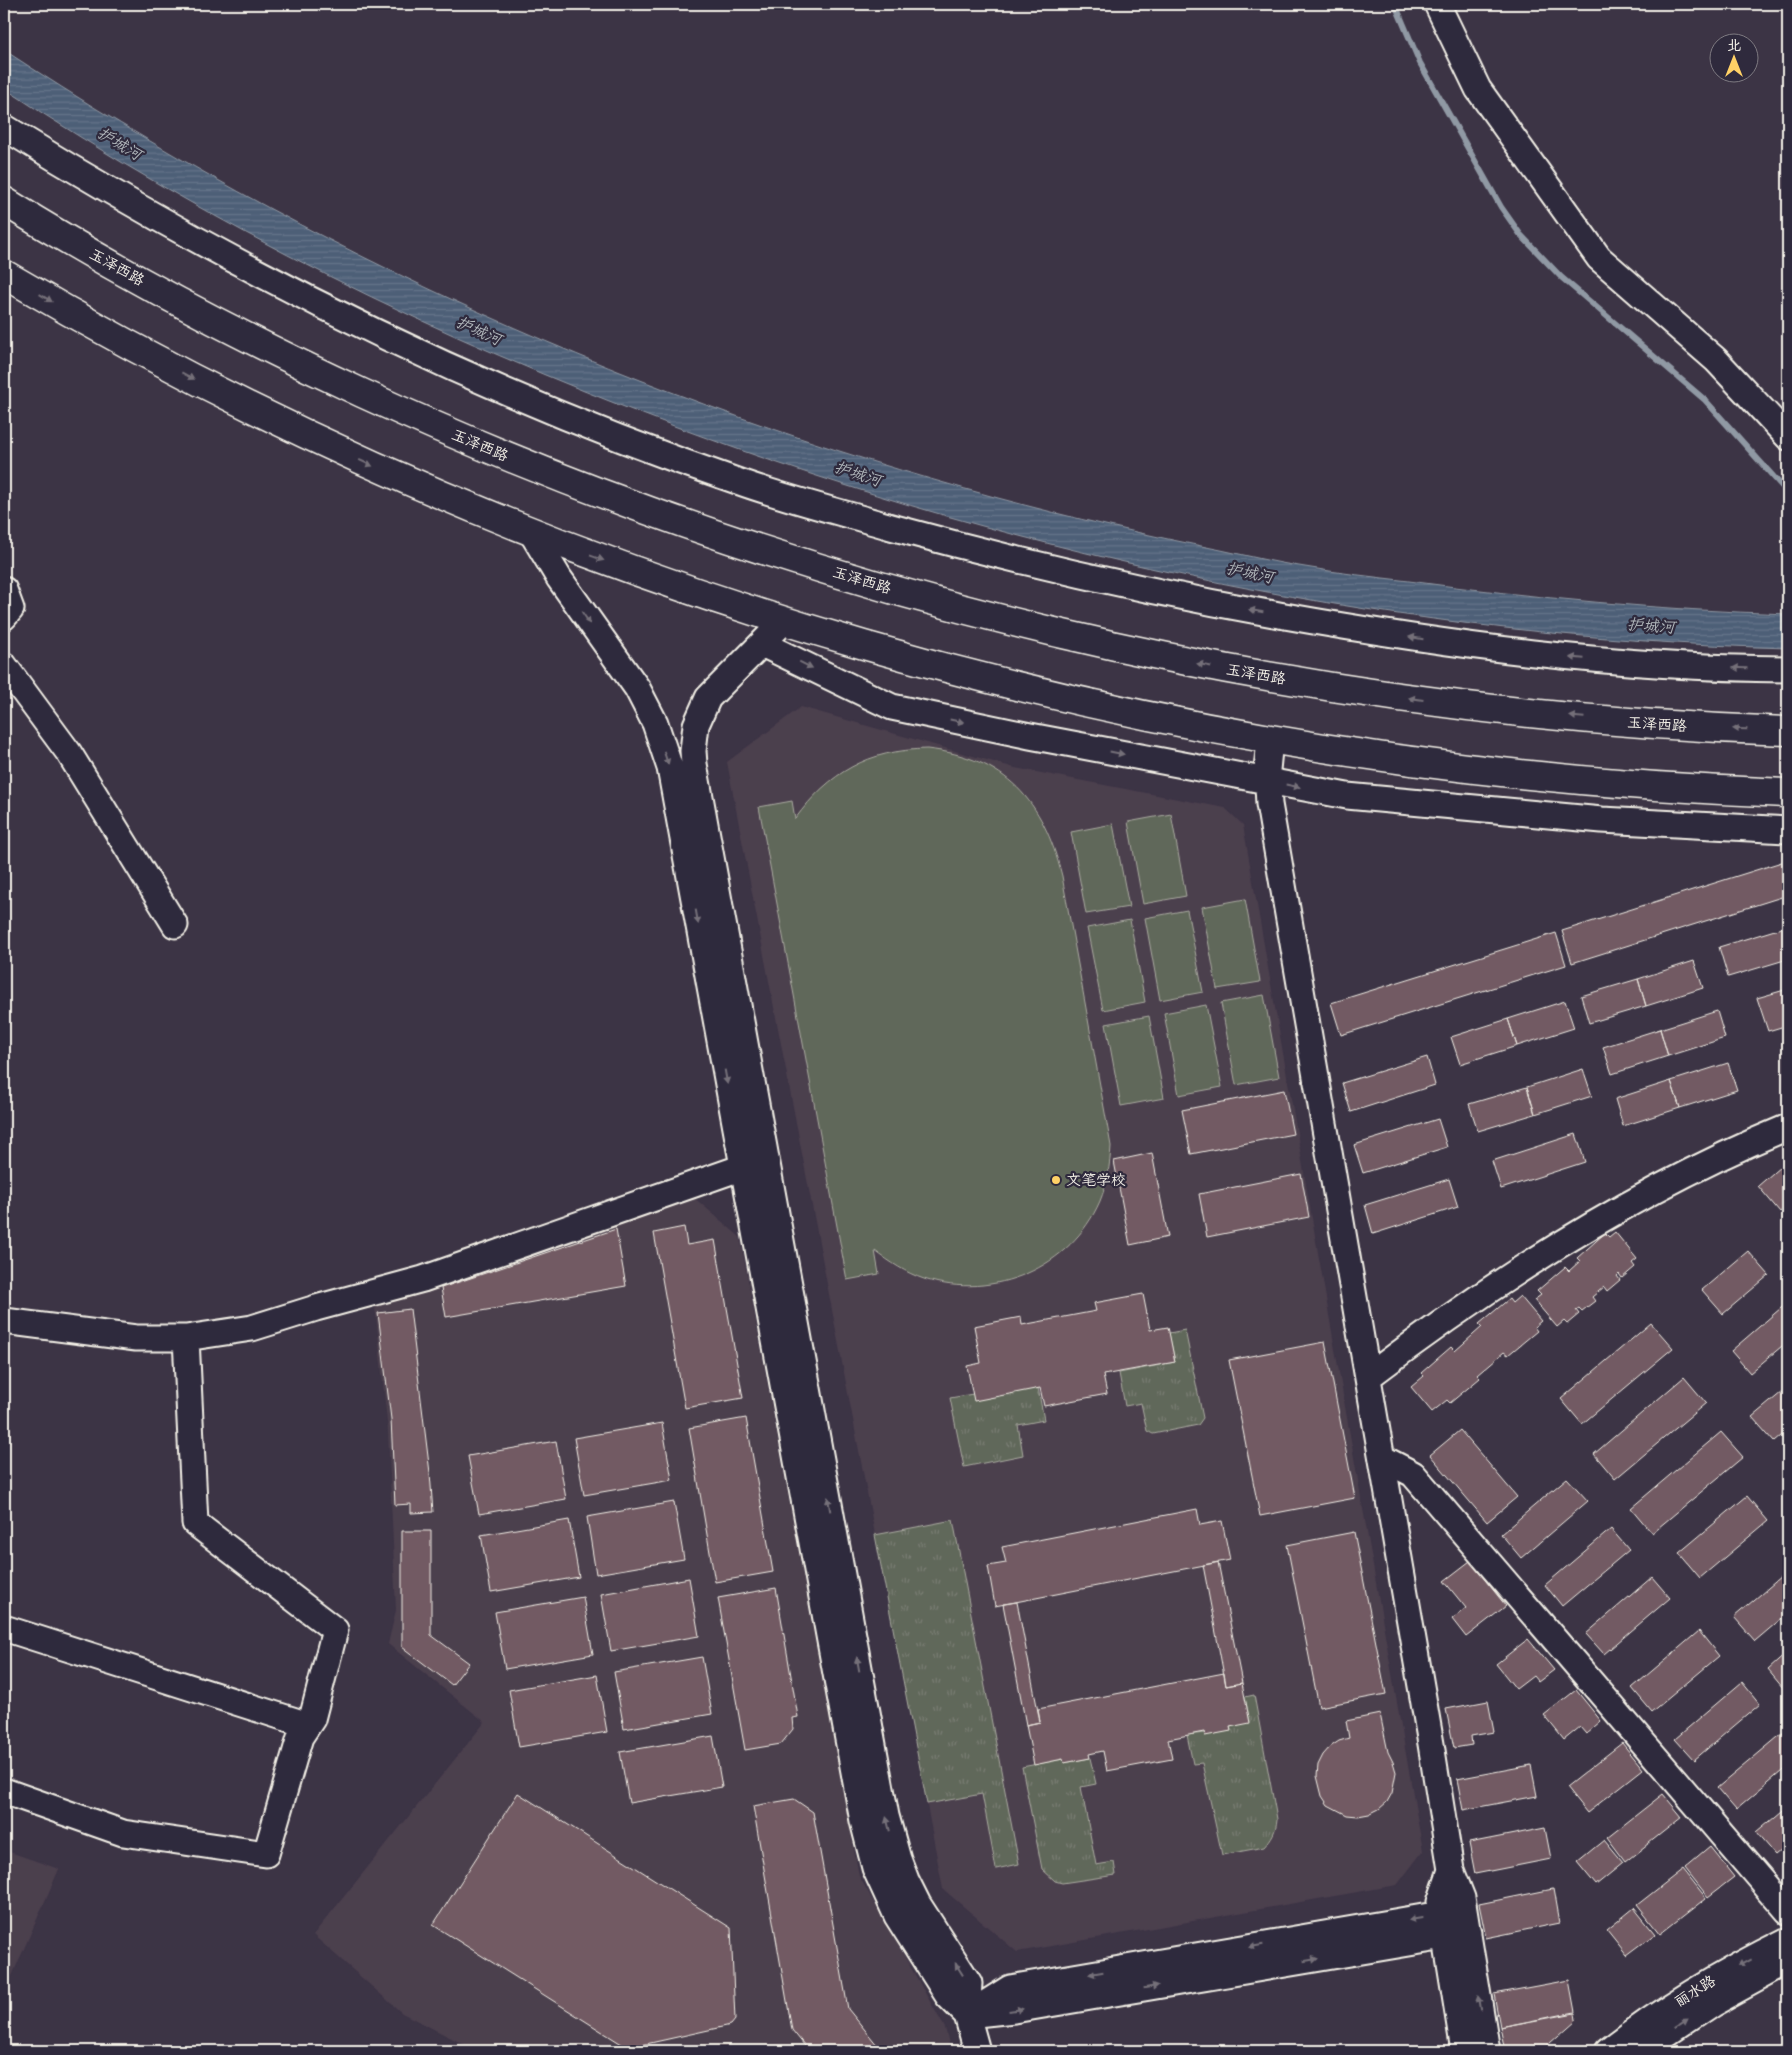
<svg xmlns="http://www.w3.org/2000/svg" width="1792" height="2055" viewBox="0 0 1792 2055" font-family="'Comic Neue','LXGW WenKai TC',sans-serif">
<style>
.built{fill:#4c3f4e}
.grass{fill:url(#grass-tufts);stroke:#aaaca1}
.pitch{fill:#61675a;stroke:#aaaca1}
.water{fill:url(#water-rules);stroke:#9099a4}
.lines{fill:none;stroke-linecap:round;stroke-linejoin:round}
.stream{stroke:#9099a4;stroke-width:6}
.building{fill:#725a63;stroke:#f4f1e8}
.minor-casing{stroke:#f4f1e8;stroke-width:29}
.major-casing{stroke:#f4f1e8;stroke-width:31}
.minor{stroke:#2f2a3d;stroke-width:25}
.major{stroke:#2f2a3d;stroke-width:28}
.oneway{fill:#747079}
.poi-dot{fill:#ffd166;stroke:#2f2a3d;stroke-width:2}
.labels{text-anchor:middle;stroke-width:4.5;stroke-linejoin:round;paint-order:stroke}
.street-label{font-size:15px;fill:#f4f1e8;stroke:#2f2a3d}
.poi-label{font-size:15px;fill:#f4f1e8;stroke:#2f2a3d;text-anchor:start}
.water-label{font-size:16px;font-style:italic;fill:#b1b7bb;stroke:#2f2a3d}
</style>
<defs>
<pattern id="grass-tufts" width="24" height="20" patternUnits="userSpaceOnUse" patternTransform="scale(1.25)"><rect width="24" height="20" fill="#61675a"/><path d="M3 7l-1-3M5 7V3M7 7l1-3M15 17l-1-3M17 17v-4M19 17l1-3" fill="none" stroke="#787d72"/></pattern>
<pattern id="water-rules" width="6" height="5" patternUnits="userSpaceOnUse" patternTransform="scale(1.25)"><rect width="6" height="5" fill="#4d5f77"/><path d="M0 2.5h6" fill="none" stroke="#67768a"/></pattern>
</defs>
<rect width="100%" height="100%" fill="#3c3445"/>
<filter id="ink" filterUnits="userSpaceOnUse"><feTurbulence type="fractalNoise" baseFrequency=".02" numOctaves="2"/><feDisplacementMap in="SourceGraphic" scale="10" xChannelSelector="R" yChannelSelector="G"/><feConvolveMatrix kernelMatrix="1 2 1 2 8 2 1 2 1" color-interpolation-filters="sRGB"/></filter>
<g filter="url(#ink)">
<path class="built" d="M 801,707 L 1015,768 L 1225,808 L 1243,825 L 1423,1851 L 1397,1885 L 1017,1952 L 943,1889 L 727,762 Z
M 692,1196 L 740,1237 L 859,1876 L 945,2028 L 951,2051 L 477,2051 L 402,2013 L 313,1935 L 485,1722 L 388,1644 L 396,1610 L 388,1431 L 375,1306 Z
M 4,1850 L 59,1869 L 4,1994 Z"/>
<path class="grass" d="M 1185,1330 L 1203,1418 L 1198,1425 L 1153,1434 L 1147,1431 L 1141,1403 L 1125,1406 L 1119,1373 L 1175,1362 L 1169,1333 Z
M 1038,1388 L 1044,1420 L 1018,1425 L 1023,1455 L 964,1467 L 950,1398 L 973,1394 Z
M 953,1520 L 1019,1864 L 996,1869 L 982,1794 L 927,1804 L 875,1535 Z
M 1254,1695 L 1277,1819 C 1276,1831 1272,1838 1264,1847 L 1222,1855 L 1202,1763 L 1193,1764 L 1187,1735 L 1231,1730 L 1230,1727 L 1250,1722 L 1245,1697 Z
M 1090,1758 L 1096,1784 L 1081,1787 L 1096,1865 L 1114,1862 L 1116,1875 L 1062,1883 L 1055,1881 L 1042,1869 L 1022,1767 L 1063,1759 L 1064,1763 Z"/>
<path class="pitch" d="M 927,749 C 1006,758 1043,800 1062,876 L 1111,1146 C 1110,1165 1107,1184 1100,1201 C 1071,1268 993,1301 924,1279 C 906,1273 890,1262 875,1251 L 879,1274 L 847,1280 L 759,807 L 792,801 L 795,819 C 830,772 868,750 927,749 Z
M 1171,814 L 1186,896 L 1143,904 L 1128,822 Z
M 1113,824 L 1129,907 L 1086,914 L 1071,832 Z
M 1245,899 L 1260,982 L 1217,989 L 1202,907 Z
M 1187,910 L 1203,992 L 1160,1000 L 1145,918 Z
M 1130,920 L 1145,1002 L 1103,1010 L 1087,928 Z
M 1264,995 L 1279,1077 L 1236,1085 L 1221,1003 Z
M 1206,1005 L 1222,1087 L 1179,1095 L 1164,1013 Z
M 1149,1016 L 1164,1098 L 1121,1106 L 1106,1024 Z"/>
<path class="water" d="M 4,50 C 311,252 643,402 998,498 C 1072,518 1146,535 1221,550 C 1249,556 1277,563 1305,567 C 1339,573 1374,577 1409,581 C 1535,598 1661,610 1788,614 L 1788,648 C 1407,638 1030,559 674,426 C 439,338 213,227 4,88 Z"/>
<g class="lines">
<path class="stream" d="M 1395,4 L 1420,63 L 1501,207 L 1520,234 L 1561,277 L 1705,400 L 1788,493"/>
</g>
<path class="building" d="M 1788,860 L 1788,895 L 1572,963 L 1562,931 Z
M 1788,926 L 1788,959 L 1728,977 L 1719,947 Z
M 1556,933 L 1566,965 L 1341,1035 L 1331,1003 Z
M 1694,961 L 1703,988 L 1646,1006 L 1638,979 Z
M 1638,979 L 1646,1006 L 1589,1023 L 1581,996 Z
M 1788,989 L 1788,1025 L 1768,1031 L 1757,998 Z
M 1565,1001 L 1574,1028 L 1517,1046 L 1508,1019 Z
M 1717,1011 L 1725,1038 L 1668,1056 L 1660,1029 Z
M 1508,1019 L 1517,1046 L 1460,1064 L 1451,1037 Z
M 1660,1029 L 1668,1056 L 1612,1074 L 1603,1047 Z
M 1427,1057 L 1435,1085 L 1351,1112 L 1342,1083 Z
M 1728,1063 L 1737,1090 L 1680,1108 L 1671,1081 Z
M 1583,1069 L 1592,1096 L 1535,1114 L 1527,1087 Z
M 1671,1081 L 1680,1108 L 1623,1126 L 1615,1099 Z
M 1527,1087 L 1535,1114 L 1478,1131 L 1469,1104 Z
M 1284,1090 L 1293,1134 L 1191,1154 L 1182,1110 Z
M 1438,1119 L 1447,1147 L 1363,1173 L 1354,1145 Z
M 1576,1134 L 1585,1162 L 1501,1189 L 1492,1161 Z
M 1152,1153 L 1168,1237 L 1130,1245 L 1114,1161 Z
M 1788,1160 L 1788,1205 L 1780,1212 L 1758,1186 Z
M 1301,1174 L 1309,1217 L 1207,1237 L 1199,1194 Z
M 1449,1179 L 1458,1207 L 1373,1234 L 1365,1205 Z
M 684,1227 L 687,1245 L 715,1240 L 743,1398 L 685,1408 L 654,1233 Z
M 616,1229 L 626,1286 L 446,1317 L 441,1288 Z
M 1615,1232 L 1637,1259 L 1632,1263 L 1635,1267 L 1622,1278 L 1619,1274 L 1617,1276 L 1620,1280 L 1607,1291 L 1604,1287 L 1592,1297 L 1595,1301 L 1582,1311 L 1579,1308 L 1576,1310 L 1579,1314 L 1567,1324 L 1564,1321 L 1557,1327 L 1534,1300 L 1541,1295 L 1537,1291 L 1565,1267 L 1569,1271 L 1580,1261 L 1577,1258 L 1605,1233 L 1609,1237 Z
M 1748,1251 L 1769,1275 L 1723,1314 L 1702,1290 Z
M 1143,1294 L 1150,1330 L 1168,1327 L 1175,1362 L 1103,1375 L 1107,1394 L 1044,1406 L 1040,1388 L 974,1401 L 967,1366 L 981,1363 L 974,1326 L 1021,1317 L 1022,1325 L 1096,1311 L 1094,1303 Z
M 1520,1296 L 1541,1321 L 1534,1327 L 1537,1331 L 1508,1355 L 1504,1352 L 1477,1375 L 1480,1378 L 1450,1403 L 1447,1400 L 1432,1412 L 1411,1387 L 1424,1376 L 1421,1373 L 1451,1347 L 1455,1351 L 1482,1327 L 1479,1324 L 1509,1299 L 1512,1303 Z
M 1788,1302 L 1788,1341 L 1750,1373 L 1731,1351 Z
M 410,1309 L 430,1473 L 433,1512 L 411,1513 L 411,1504 L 395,1505 L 391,1419 L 378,1313 Z
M 1651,1323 L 1673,1348 L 1582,1424 L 1561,1399 Z
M 1325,1342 L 1355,1498 L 1260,1516 L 1229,1360 Z
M 1684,1377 L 1706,1403 L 1615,1479 L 1594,1454 Z
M 1788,1387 L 1788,1430 L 1774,1442 L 1752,1417 Z
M 746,1418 L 773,1572 L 715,1582 L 689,1428 Z
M 662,1423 L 672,1480 L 584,1495 L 574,1438 Z
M 1460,1430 L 1517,1497 L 1487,1522 L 1430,1455 Z
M 1721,1432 L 1743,1457 L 1652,1533 L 1631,1508 Z
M 556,1441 L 566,1499 L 479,1514 L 468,1456 Z
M 1567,1478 L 1588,1501 L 1521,1558 L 1501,1534 Z
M 1747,1496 L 1768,1521 L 1700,1578 L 1679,1553 Z
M 674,1502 L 684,1559 L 596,1574 L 587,1517 Z
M 1197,1509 L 1200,1525 L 1222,1521 L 1230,1560 L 995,1606 L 988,1566 L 1006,1563 L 1002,1547 Z
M 569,1520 L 579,1577 L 491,1592 L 481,1535 Z
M 1611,1529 L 1629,1550 L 1562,1606 L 1545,1585 Z
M 402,1531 L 431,1531 L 431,1635 L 469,1663 L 452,1685 L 402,1647 Z
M 1354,1532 L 1386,1694 L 1319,1707 L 1287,1545 Z
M 1470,1561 L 1506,1606 L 1466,1637 L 1452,1619 L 1466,1608 L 1444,1581 Z
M 1218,1562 L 1242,1683 L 1226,1686 L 1203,1565 Z
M 1788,1571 L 1788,1613 L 1755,1641 L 1734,1617 Z
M 1652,1577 L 1670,1598 L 1604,1654 L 1586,1634 Z
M 689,1578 L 699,1636 L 611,1651 L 601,1594 Z
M 776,1588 L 798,1717 L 792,1718 L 793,1729 L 781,1744 L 745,1750 L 718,1598 Z
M 583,1597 L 593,1654 L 505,1669 L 495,1612 Z
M 1017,1602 L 1040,1722 L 1026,1725 L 1003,1604 Z
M 1699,1631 L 1719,1656 L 1652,1712 L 1632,1688 Z
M 1528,1639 L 1554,1670 L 1538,1682 L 1533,1676 L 1516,1689 L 1496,1664 Z
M 1788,1652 L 1788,1694 L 1768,1670 Z
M 702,1657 L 712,1714 L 624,1729 L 614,1672 Z
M 1224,1673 L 1226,1686 L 1242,1683 L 1250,1723 L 1230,1727 L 1231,1731 L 1205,1736 L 1204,1732 L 1168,1739 L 1172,1759 L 1107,1771 L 1103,1751 L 1089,1754 L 1090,1758 L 1064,1763 L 1063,1759 L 1034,1765 L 1026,1725 L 1040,1722 L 1038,1709 Z
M 597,1675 L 607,1732 L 519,1747 L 509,1690 Z
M 1742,1682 L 1760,1704 L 1694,1760 L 1675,1739 Z
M 1576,1690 L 1601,1721 L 1586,1734 L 1580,1727 L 1564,1740 L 1544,1715 Z
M 1488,1701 L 1494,1732 L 1471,1736 L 1472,1745 L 1454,1748 L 1446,1709 Z
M 1380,1714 L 1388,1752 L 1393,1762 L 1396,1772 L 1392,1793 L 1387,1802 L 1379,1809 L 1369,1814 L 1358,1816 L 1347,1815 L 1328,1805 L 1322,1796 L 1317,1776 L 1318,1765 L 1323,1755 L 1330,1747 L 1339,1741 L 1349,1738 L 1346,1721 Z
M 1784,1732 L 1788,1736 L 1788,1766 L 1736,1810 L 1717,1788 Z
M 713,1736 L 722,1787 L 629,1803 L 620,1752 Z
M 1622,1743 L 1643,1769 L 1587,1813 L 1566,1787 Z
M 1531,1765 L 1537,1796 L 1463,1810 L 1457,1779 Z
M 518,1793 L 731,1928 L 735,2020 L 731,2025 L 628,2048 L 433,1925 Z
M 1663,1794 L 1682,1817 L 1625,1862 L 1607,1838 Z
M 794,1799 L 813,1812 L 848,2009 L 882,2051 L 809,2051 L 792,2030 L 753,1806 Z
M 1788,1806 L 1788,1844 L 1775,1855 L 1756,1833 Z
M 1545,1828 L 1551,1859 L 1475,1874 L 1469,1843 Z
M 1604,1840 L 1623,1863 L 1596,1885 L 1577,1862 Z
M 1710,1847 L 1734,1877 L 1708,1897 L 1685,1868 Z
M 1683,1869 L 1706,1898 L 1660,1934 L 1637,1905 Z
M 1553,1889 L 1559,1923 L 1486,1938 L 1479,1904 Z
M 1634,1908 L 1655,1934 L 1627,1955 L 1607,1930 Z
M 1569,1980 L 1575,2012 L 1500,2027 L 1494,1994 Z
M 1575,2013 L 1576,2020 L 1541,2051 L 1505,2051 L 1500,2027 Z"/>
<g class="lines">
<g class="minor-casing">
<path id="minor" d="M 1437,4 L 1478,89 L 1599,258 L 1716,360 L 1788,437
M 4,127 C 235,270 479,393 737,481 C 787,499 840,512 891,527 C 1019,562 1149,592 1279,615 C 1447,645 1617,668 1788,669
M 532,533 L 559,578 L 637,688 L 655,723 L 670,768 L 863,1821 L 875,1868 L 897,1916 L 948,1996 L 967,2015 L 1014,2010 L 1468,1933
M 4,590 L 11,609 L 4,617
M 784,621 L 708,698 L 696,725 L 693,751 L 694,764 L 886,1816 L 898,1859 L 906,1880 L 918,1904 L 969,1983 L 967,2015 L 977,2051
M 762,644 L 892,707 L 1030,736 L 1347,796 L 1602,820 L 1788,830
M 4,665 L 69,753 L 175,925
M 1270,740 L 1267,770 L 1269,804 L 1431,1744 L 1451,1870 L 1462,1898 L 1487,2051
M 4,1321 L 136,1338 L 186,1338 L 252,1328 L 316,1308 L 423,1279 L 743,1167
M 1368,1377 C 1498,1278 1637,1189 1788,1127
M 1382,1458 L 1413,1474 L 1788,1912
M 4,1628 L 308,1725
M 4,1791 L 123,1833 L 266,1854 L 300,1737 L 312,1719 L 335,1630 L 195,1523 L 186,1338
M 1451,1870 L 1440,1902 L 1464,2051
M 972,2012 L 1010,1988 L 1464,1910
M 1608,2051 C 1664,2007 1725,1971 1788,1940
M 1641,2051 L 1711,2004 L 1788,1962"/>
</g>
<g class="major-casing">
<path id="major" d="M 4,201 C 119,273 239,336 362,393 C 809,599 1296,714 1788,731
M 4,274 C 544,593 1161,771 1788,793"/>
</g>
<use href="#minor" class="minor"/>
<use href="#major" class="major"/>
</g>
<defs><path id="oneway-solid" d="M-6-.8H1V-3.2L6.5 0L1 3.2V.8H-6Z" transform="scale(1.25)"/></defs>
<g class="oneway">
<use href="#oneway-solid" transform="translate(46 298) rotate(31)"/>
<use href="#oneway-solid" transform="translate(188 376) rotate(28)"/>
<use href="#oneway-solid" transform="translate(366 463) rotate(25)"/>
<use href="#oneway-solid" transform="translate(597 558) rotate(20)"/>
<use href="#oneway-solid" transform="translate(1256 611) rotate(-170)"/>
<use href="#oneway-solid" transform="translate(586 618) rotate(56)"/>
<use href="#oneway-solid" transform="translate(1416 638) rotate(-171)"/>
<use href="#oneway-solid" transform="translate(1577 658) rotate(-175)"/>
<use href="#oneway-solid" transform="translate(806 665) rotate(26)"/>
<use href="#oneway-solid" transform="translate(1204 665) rotate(-169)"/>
<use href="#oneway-solid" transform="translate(1740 668) rotate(-178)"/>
<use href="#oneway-solid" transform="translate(1416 699) rotate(-172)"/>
<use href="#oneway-solid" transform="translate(1577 717) rotate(-175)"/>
<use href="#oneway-solid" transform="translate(957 721) rotate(12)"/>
<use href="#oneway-solid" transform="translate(1740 729) rotate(-178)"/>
<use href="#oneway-solid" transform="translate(1117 753) rotate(11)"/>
<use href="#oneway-solid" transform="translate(666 758) rotate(72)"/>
<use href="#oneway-solid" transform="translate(1293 786) rotate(11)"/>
<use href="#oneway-solid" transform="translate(697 917) rotate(80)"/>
<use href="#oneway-solid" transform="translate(726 1077) rotate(80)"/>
<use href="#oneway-solid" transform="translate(829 1504) rotate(-100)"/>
<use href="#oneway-solid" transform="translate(858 1664) rotate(-100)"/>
<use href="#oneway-solid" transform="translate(888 1824) rotate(-104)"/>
<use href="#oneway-solid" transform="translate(1416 1919) rotate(170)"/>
<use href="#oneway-solid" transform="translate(1256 1946) rotate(170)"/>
<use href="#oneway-solid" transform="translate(1311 1960) rotate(-10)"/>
<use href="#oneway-solid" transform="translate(1745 1962) rotate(152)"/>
<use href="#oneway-solid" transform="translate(959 1969) rotate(-122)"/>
<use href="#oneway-solid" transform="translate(1096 1973) rotate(170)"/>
<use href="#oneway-solid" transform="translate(1151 1987) rotate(-10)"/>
<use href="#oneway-solid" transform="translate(1479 2003) rotate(-99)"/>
<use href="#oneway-solid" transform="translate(1016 2010) rotate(-8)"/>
<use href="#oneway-solid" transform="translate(1681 2023) rotate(-33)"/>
</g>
</g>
<circle class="poi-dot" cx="1056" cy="1180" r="5"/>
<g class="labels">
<g class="street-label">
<text transform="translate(117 267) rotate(29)" y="5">玉泽西路</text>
<text transform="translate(480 445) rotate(23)" y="5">玉泽西路</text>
<text transform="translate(862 580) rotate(17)" y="5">玉泽西路</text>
<text transform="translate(1256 674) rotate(10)" y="5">玉泽西路</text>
<text transform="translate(1657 724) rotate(4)" y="5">玉泽西路</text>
<text transform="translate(1695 1991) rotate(-32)" y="5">丽水路</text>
</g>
<g class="poi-label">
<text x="1066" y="1185">文笔学校</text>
</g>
<g class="water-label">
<text transform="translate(120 143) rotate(31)" y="6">护城河</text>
<text transform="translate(479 330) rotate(24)" y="6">护城河</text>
<text transform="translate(858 473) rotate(18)" y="6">护城河</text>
<text transform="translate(1250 572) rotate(12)" y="6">护城河</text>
<text transform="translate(1651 625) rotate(4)" y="6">护城河</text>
</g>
</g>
<rect width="1792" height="2055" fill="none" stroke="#2f2a3d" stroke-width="20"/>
<rect x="10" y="10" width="1772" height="2035" fill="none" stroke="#f4f1e8" stroke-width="2" filter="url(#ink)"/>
<g transform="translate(1734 58)"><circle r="24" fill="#2f2a3d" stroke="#7e7a81"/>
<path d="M0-4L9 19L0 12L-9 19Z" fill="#ffd166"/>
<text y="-8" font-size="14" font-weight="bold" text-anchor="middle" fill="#f4f1e8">北</text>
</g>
</svg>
